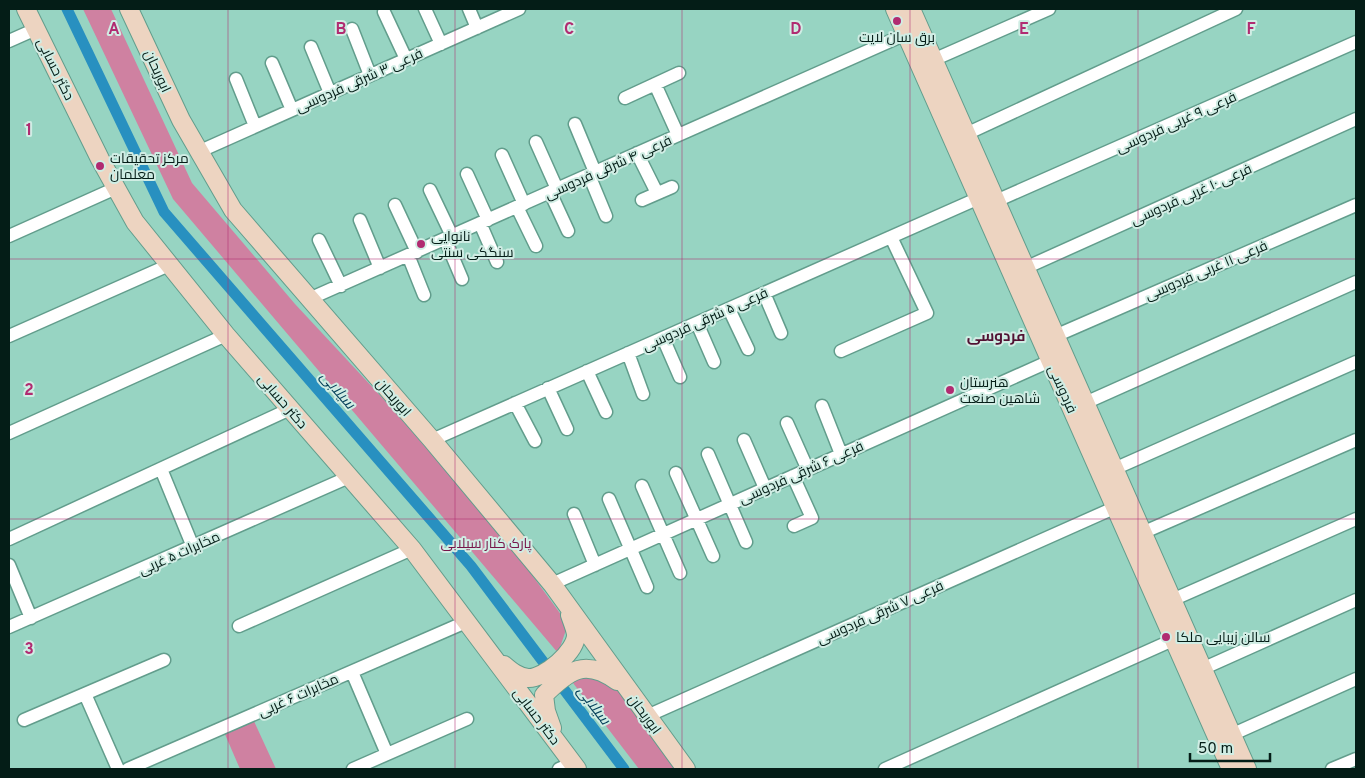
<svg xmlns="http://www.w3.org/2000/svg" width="1365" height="778" viewBox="0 0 1365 778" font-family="Overpass,Cairo,sans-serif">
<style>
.green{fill:#cf81a1}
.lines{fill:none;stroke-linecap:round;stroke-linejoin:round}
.canal{stroke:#2890c0;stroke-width:11}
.minor-casing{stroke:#629d8c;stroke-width:15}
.secondary-casing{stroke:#629d8c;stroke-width:20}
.minor{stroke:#fff;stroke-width:12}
.secondary{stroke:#edd4c1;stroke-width:18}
.grid{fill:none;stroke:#b12b71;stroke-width:1;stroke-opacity:0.55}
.poi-dot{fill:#b12b71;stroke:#d0ede4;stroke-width:2}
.labels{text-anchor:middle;stroke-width:4;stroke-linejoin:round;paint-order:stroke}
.poi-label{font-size:14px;fill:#041d17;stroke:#d0ede4;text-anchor:start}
.street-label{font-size:14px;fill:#041d17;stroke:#d0ede4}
.park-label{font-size:14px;fill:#771549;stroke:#d0ede4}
.neighbourhood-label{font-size:15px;font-weight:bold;fill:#521233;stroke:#d0ede4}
.water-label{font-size:15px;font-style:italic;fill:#013c56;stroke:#d0ede4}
.grid-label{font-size:16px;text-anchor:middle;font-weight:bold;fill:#b12b71;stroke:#d0ede4;stroke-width:4;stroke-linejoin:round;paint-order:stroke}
</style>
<rect width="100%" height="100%" fill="#97d4c2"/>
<path class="green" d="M 83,9 L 111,9 L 192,183 L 295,304 L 389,405 L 510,545 L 562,616 L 566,630 L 558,653 L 173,199 Z
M 579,677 L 598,679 L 621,693 L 676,769 L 639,769 L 573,683 Z
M 253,719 L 276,769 L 240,769 L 224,732 Z"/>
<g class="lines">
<path class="canal" d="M 67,9 L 164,212 L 471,566 L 624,769"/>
<g class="minor-casing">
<path id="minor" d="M 425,9 L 441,44
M 469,9 L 477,28
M 384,12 L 406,59
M 352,29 L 370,75
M 9,41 L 36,29
M 311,47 L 330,93
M 933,60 L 1049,9
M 272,63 L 292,110
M 236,79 L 255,126
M 655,84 L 678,135
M 625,98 L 679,73
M 575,124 L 595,172
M 966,134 L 1236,9
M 536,142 L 557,189
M 198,152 L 519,9
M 637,153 L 657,193
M 502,155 L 524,204
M 467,174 L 488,220
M 589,175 L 606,216
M 430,190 L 452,236
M 550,192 L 568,231
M 642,200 L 672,187
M 996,201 L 1356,42
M 395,205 L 417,252
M 517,207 L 536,246
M 360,220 L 380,268
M 480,223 L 497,262
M 9,236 L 116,188
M 445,239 L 462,279
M 319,240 L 341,286
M 408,255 L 424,295
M 1025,268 L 1356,119
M 764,293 L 781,333
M 309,299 L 906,34
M 729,309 L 748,349
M 697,323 L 714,362
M 9,336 L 169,265
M 1055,336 L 1356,205
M 663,338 L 680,377
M 841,351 L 927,313 L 891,237
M 628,353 L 643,394
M 587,371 L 606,412
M 548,388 L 567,429
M 515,403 L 535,441
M 1085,403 L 1356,282
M 822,406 L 841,454
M 787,423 L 808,470
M 9,433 L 226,335
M 432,440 L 979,198
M 744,440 L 765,488
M 708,454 L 746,542
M 161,469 L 193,547
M 1114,469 L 1356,362
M 676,473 L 713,556
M 793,476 L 812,518 L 794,526
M 642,486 L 680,573
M 609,499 L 647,587
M 574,514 L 595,565
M 1142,533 L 1356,440
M 9,539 L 290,409
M 9,565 L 31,618
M 552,584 L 1050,361
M 1172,600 L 1356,519
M 239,626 L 412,549
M 9,627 L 349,477
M 1202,669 L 1356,600
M 352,672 L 387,754
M 85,694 L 118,769
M 647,716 L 1114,508
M 24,720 L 164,660
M 1231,735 L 1356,679
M 128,769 L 468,621
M 353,769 L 467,719
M 559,769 L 573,763
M 885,769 L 1175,639
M 1332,769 L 1356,759"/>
</g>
<g class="secondary-casing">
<path id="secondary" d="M 26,9 L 100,159 L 135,222 L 226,335 L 412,549 L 577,769
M 129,9 L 181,120 L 233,210 L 432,440 L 552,584 L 686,769
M 895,9 L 1231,769
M 911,9 L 1247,769
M 504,665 C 511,671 518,677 528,678 C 544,679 577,651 576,634 C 575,628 572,621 570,615
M 552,728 L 546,711 L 544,695 C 569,670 585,658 617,681"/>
</g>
<use href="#minor" class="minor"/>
<use href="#secondary" class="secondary"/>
</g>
<path class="grid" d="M 228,9 L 228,769M 455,9 L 455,769M 682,9 L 682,769M 910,9 L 910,769M 1138,9 L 1138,769M 9,259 L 1356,259M 9,519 L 1356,519"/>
<g class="poi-dot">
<circle cx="897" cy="21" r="5"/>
<circle cx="100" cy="166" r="5"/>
<circle cx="421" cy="244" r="5"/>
<circle cx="950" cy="390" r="5"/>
<circle cx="1166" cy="637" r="5"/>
</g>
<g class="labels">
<g class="poi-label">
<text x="897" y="42" text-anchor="middle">برق سان لایت</text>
<text x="110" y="163">مرکز تحقیقات<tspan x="110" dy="16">معلمان</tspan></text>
<text x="431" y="241">نانوایی<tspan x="431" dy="16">سنگکی سنتی</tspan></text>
<text x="960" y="387">هنرستان<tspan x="960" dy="16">شاهین صنعت</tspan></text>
<text x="1176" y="642">سالن زیبایی ملکا</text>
</g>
<g class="street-label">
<text transform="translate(56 69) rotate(64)" y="5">دکتر حسابی</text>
<text transform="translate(158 71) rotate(65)" y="5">ابوریحان</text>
<text transform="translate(359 80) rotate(-24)" y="5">فرعی ۳ شرقی فردوسی</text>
<text transform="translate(1176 122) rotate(-24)" y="5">فرعی ۹ غربی فردوسی</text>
<text transform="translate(608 167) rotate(-24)" y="5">فرعی ۴ شرقی فردوسی</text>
<text transform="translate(1191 194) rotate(-24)" y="5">فرعی ۱۰ غربی فردوسی</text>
<text transform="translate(1206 270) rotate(-23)" y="5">فرعی ۱۱ غربی فردوسی</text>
<text transform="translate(705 319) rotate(-24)" y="5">فرعی ۵ شرقی فردوسی</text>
<text transform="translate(1063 389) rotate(66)" y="5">فردوسی</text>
<text transform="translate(394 397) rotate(49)" y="5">ابوریحان</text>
<text transform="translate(283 401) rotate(49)" y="5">دکتر حسابی</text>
<text transform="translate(801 472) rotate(-24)" y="5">فرعی ۶ شرقی فردوسی</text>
<text transform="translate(179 553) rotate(-24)" y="5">مخابرات ۵ غربی</text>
<text transform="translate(880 612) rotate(-24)" y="5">فرعی ۷ شرقی فردوسی</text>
<text transform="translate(298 695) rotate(-24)" y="5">مخابرات ۶ غربی</text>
<text transform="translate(645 714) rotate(54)" y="5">ابوریحان</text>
<text transform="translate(537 716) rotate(53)" y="5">دکتر حسابی</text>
</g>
<g class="park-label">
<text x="486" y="548">پارک کنار سیلابی</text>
</g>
<g class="neighbourhood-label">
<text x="996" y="341">فردوسی</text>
</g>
<g class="water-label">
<text transform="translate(338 390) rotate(49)" y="5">سیلابی</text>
<text transform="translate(594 705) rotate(53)" y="5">سیلابی</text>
</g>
</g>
<g class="grid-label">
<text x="114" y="34">A</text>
<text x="341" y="34">B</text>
<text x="569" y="34">C</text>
<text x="796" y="34">D</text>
<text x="1024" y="34">E</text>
<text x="1251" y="34">F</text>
<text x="29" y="135">1</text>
<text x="29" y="395">2</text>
<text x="29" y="654">3</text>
</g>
<rect width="1365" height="778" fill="none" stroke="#041d17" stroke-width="20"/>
<path d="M1190 753v8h80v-8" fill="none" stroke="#041d17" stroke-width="2.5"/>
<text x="1198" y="753" font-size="15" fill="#041d17" stroke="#d0ede4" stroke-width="4" paint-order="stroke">50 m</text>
</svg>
